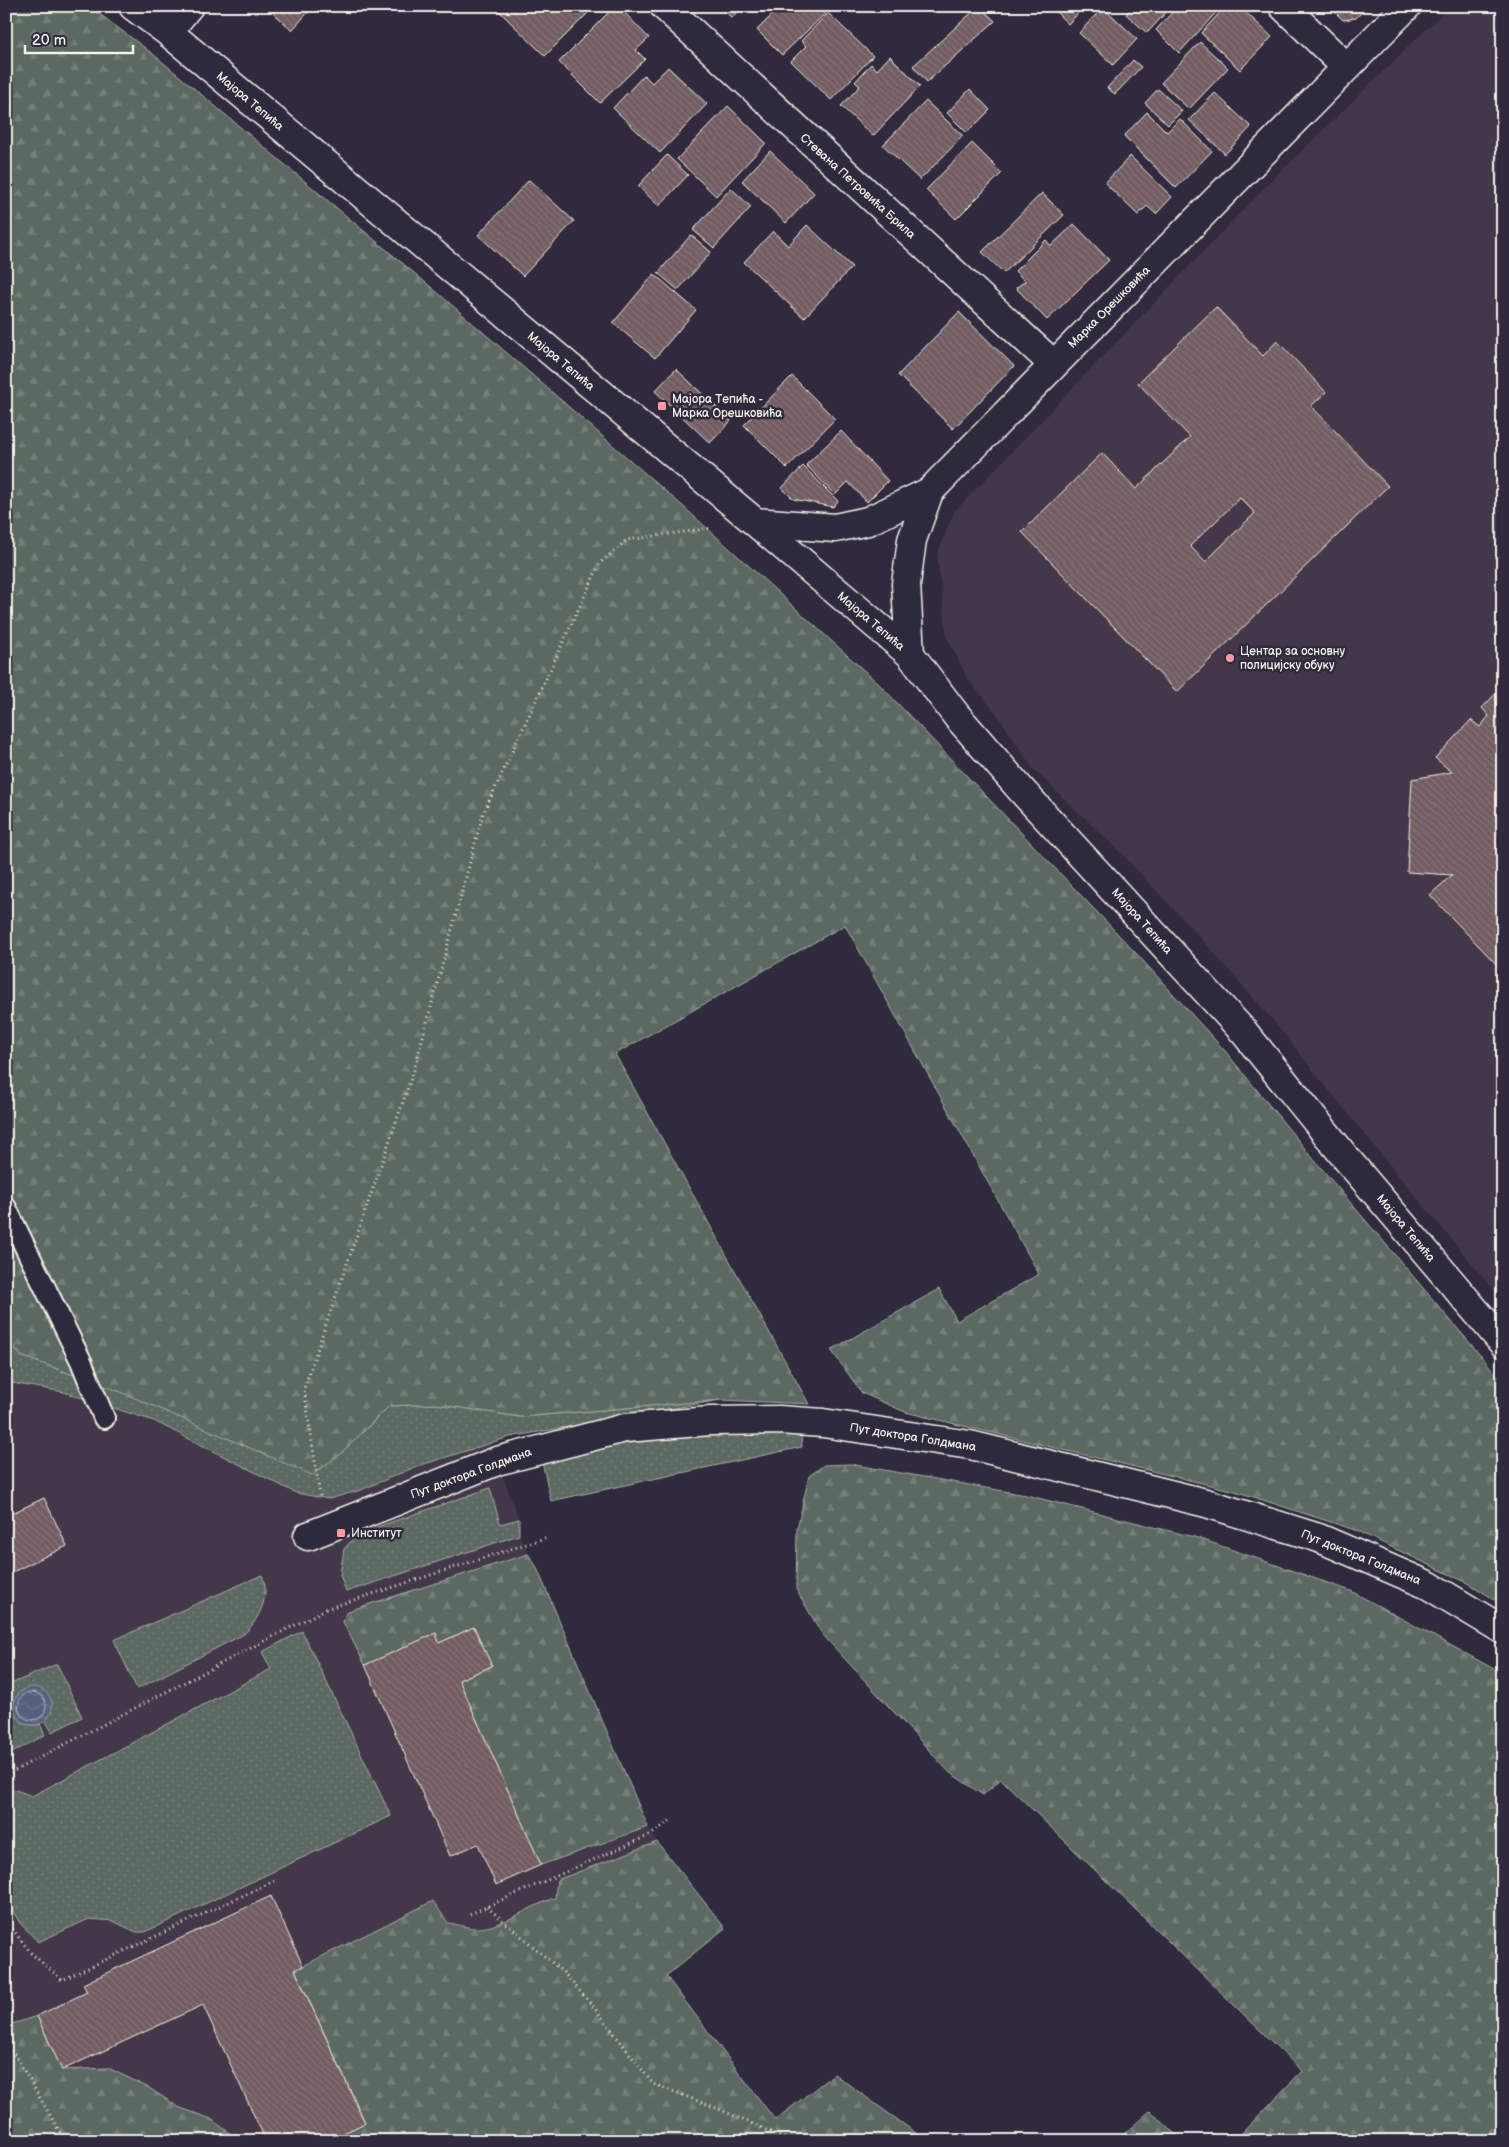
<svg xmlns="http://www.w3.org/2000/svg" width="1509" height="2147" viewBox="0 0 1509 2147" font-family="'Balsamiq Sans',sans-serif">
<style>
.built{fill:#433948}
.grass{fill:url(#grass-dots);stroke:#a8ada4}
.forest{fill:url(#forest-firs);stroke:#a8ada4}
.water{fill:url(#water-waves);stroke:#949aa7}
.lines{fill:none;stroke-linecap:round;stroke-linejoin:round}
.shore{stroke:#b4b7bd;stroke-width:1}
.building{fill:url(#building-back-hatch);stroke:#f4f1e8;fill-rule:evenodd}
.lane-casing{stroke:#f4f1e8;stroke-width:24}
.street-casing{stroke:#f4f1e8;stroke-width:31}
.path{stroke:#f4f1e8;stroke-width:3;stroke-dasharray:1 4;stroke-linecap:butt}
.lane{stroke:#2f2a3d;stroke-width:20}
.street{stroke:#2f2a3d;stroke-width:28}
.poi-dot{fill:#ff9aa2;stroke:#2f2a3d;stroke-width:2}
.labels{text-anchor:middle;stroke-width:5;stroke-linejoin:round;paint-order:stroke}
.street-label{font-size:12px;fill:#f4f1e8;stroke:#2f2a3d}
.poi-label{font-size:12px;fill:#f4f1e8;stroke:#2f2a3d;text-anchor:start}
</style>
<defs>
<pattern id="grass-dots" width="8" height="8" patternUnits="userSpaceOnUse" patternTransform="scale(1.25)"><rect width="8" height="8" fill="#5b6960"/><path d="M2 2h.1M6 6h.1" fill="none" stroke="#737f77" stroke-width="1.8" stroke-linecap="round"/></pattern>
<pattern id="forest-firs" width="22" height="20" patternUnits="userSpaceOnUse" patternTransform="scale(1.25)"><rect width="22" height="20" fill="#5b6960"/><path d="M5 1l3.5 6h-7zM16 11l3.5 6h-7z" fill="#737f77"/></pattern>
<pattern id="water-waves" width="16" height="10" patternUnits="userSpaceOnUse" patternTransform="scale(1.25)"><rect width="16" height="10" fill="#54607c"/><path d="M0 5q4-4 8 0t8 0" fill="none" stroke="#6d778f"/></pattern>
<pattern id="building-back-hatch" width="6" height="6" patternUnits="userSpaceOnUse" patternTransform="scale(1.25)"><rect width="6" height="6" fill="#725c60"/><path d="M-1 5l2 2M0 0l6 6M5-1l2 2" fill="none" stroke="#877477"/></pattern>
</defs>
<rect width="100%" height="100%" fill="#2f2a3d"/>
<filter id="ink" filterUnits="userSpaceOnUse"><feTurbulence type="fractalNoise" baseFrequency=".02" numOctaves="2"/><feDisplacementMap in="SourceGraphic" scale="10" xChannelSelector="R" yChannelSelector="G"/><feConvolveMatrix kernelMatrix="1 2 1 2 8 2 1 2 1" color-interpolation-filters="sRGB"/></filter>
<g filter="url(#ink)">
<path class="built" d="M 1450,6 L 1503,6 L 1503,1301 L 1392,1168 L 1270,1017 L 1199,936 L 1122,854 L 1033,769 L 997,714 L 967,678 L 947,637 L 937,555 L 954,512 L 1268,184 Z
M 6,1382 L 64,1392 L 154,1421 L 296,1493 L 329,1499 L 361,1490 L 415,1467 L 490,1443 L 519,1519 L 519,1535 L 536,1566 L 648,1827 L 657,1842 L 725,1928 L 666,1976 L 494,2141 L 6,2141 Z"/>
<path class="grass" d="M 6,1336 L 21,1356 L 121,1392 L 363,1432 L 389,1406 L 436,1404 L 520,1417 L 720,1400 L 510,1437 L 415,1467 L 361,1490 L 329,1499 L 296,1493 L 154,1421 L 64,1392 L 6,1382 Z
M 702,1435 L 801,1435 L 802,1447 L 551,1501 L 542,1462 L 603,1446 Z
M 490,1488 L 500,1524 L 519,1519 L 519,1535 L 346,1592 L 340,1575 L 344,1549 L 357,1534 Z
M 262,1575 C 271,1595 259,1620 244,1634 L 137,1689 L 114,1640 Z
M 302,1631 L 391,1816 L 145,1932 L 136,1932 L 113,1921 L 89,1919 L 38,1942 L 20,1923 L 6,1900 L 6,1792 L 13,1789 L 32,1796 L 271,1669 L 262,1652 Z
M 57,1664 L 82,1717 L 52,1732 L 45,1720 C 55,1709 51,1695 38,1688 L 15,1700 C 11,1716 24,1729 40,1724 L 45,1735 L 6,1756 L 6,1686 Z"/>
<path class="forest" d="M 6,6 L 89,6 L 153,54 L 438,293 L 686,509 L 880,685 L 1135,952 L 1225,1051 L 1310,1155 L 1503,1382 L 1503,1605 L 1470,1584 L 1355,1530 L 1235,1491 L 905,1412 L 862,1393 L 831,1350 L 939,1289 L 957,1321 L 1039,1274 L 845,925 L 615,1054 L 809,1404 L 720,1400 L 520,1417 L 436,1404 L 389,1406 L 338,1456 L 312,1475 L 121,1392 L 21,1356 L 6,1336 Z
M 850,1464 L 1026,1495 L 1198,1538 L 1351,1591 L 1494,1669 L 1503,1676 L 1503,2141 L 1234,2141 L 1302,2071 L 1001,1779 L 983,1795 L 949,1772 L 822,1634 L 796,1589 L 797,1529 L 809,1476 L 824,1465 Z
M 528,1554 L 536,1566 L 648,1827 L 541,1865 L 459,1680 L 491,1666 L 474,1627 L 439,1643 L 436,1634 L 365,1665 L 343,1622 L 345,1615 L 351,1610 Z
M 657,1842 L 725,1928 L 666,1976 L 775,2120 L 834,2074 L 927,2141 L 327,2141 L 365,2122 L 295,1970 L 433,1901 L 448,1923 C 457,1924 470,1929 479,1928 C 506,1926 530,1905 555,1898 L 557,1880 Z
M 37,2016 L 62,2070 L 108,2068 L 149,2088 L 178,2107 L 211,2119 L 231,2134 L 252,2141 L 6,2141 L 6,2026 Z
M 1150,2111 L 1183,2141 L 1116,2141 Z"/>
<path class="water" d="M14 1706a19 19 0 1 1 38 0a19 19 0 1 1-38 0Z"/>
<g class="lines">
<path class="shore" d="M18 1706a14 14 0 1 1 28 0a14 14 0 1 1-28 0Z"/>
</g>
<path class="building" d="M 266,6 L 314,6 L 292,30 Z
M 502,6 L 595,6 L 545,56 L 498,10 Z
M 615,6 L 618,6 L 649,38 L 636,50 L 645,59 L 600,103 L 559,62 Z
M 719,6 L 743,6 L 732,18 Z
M 781,6 L 831,6 L 832,7 L 782,55 L 757,30 Z
M 979,6 L 995,21 L 927,82 L 913,66 Z
M 1050,6 L 1085,6 L 1068,24 Z
M 1133,6 L 1172,6 L 1147,33 L 1126,14 Z
M 1178,6 L 1222,6 L 1179,53 L 1156,30 Z
M 1226,6 L 1239,6 L 1272,37 L 1240,70 L 1201,33 Z
M 1329,6 L 1368,6 L 1356,18 L 1343,20 Z
M 1103,7 L 1137,39 L 1113,65 L 1079,33 Z
M 828,13 L 873,56 L 831,100 L 791,61 L 806,46 L 801,41 Z
M 1200,42 L 1228,68 L 1189,109 L 1161,83 Z
M 890,56 L 920,86 L 873,136 L 841,106 L 860,86 L 855,82 L 871,64 L 877,70 Z
M 1133,60 L 1141,67 L 1115,94 L 1107,88 Z
M 668,67 L 707,104 L 660,153 L 613,108 L 644,75 L 652,83 Z
M 970,89 L 990,110 L 967,133 L 947,113 Z
M 1158,89 L 1182,111 L 1168,125 L 1145,103 Z
M 1215,93 L 1251,127 L 1225,154 L 1189,120 Z
M 926,101 L 963,136 L 920,180 L 883,145 Z
M 728,106 L 766,143 L 716,196 L 677,159 Z
M 1147,112 L 1167,132 L 1180,119 L 1212,151 L 1176,188 L 1124,136 Z
M 972,143 L 1002,173 L 956,219 L 926,190 Z
M 770,151 L 814,193 L 786,223 L 742,181 Z
M 667,155 L 688,175 L 659,206 L 638,186 Z
M 1130,156 L 1172,197 L 1156,214 L 1147,206 L 1138,215 L 1105,183 Z
M 529,180 L 574,221 L 523,276 L 478,235 Z
M 731,188 L 751,207 L 714,248 L 693,230 Z
M 1042,193 L 1064,215 L 1004,273 L 982,252 Z
M 1074,224 L 1109,260 L 1047,320 L 1016,288 L 1025,281 L 1015,271 L 1046,240 L 1051,246 Z
M 807,225 L 852,267 L 804,318 L 744,262 L 773,231 L 788,246 Z
M 691,235 L 711,252 L 678,290 L 658,273 Z
M 654,274 L 696,310 L 655,358 L 613,323 Z
M 1216,307 L 1263,356 L 1277,341 L 1326,392 L 1311,406 L 1388,486 L 1177,692 L 1022,532 L 1102,453 L 1136,489 L 1190,437 L 1138,383 ZM 1240,498 L 1255,513 L 1205,562 L 1190,546 Z
M 959,312 L 1014,366 L 953,429 L 898,375 Z
M 676,369 L 731,421 L 710,443 L 655,391 Z
M 792,376 L 835,419 L 787,468 L 744,425 Z
M 841,431 L 888,481 L 867,502 L 848,482 L 835,495 L 806,465 Z
M 803,466 L 838,501 L 833,507 L 793,499 L 782,488 Z
M 1503,686 L 1503,813 L 1498,833 L 1503,838 L 1503,967 L 1501,969 L 1430,895 L 1452,875 L 1407,872 L 1412,779 L 1452,772 L 1435,758 L 1471,720 L 1480,727 L 1489,716 L 1482,708 Z
M 44,1498 L 67,1546 L 6,1575 L 6,1516 Z
M 474,1627 L 492,1666 L 459,1680 L 541,1865 L 496,1885 L 478,1844 L 450,1856 L 365,1665 L 436,1633 L 439,1643 Z
M 271,1896 L 303,1966 L 295,1970 L 365,2123 L 327,2141 L 285,2141 L 284,2139 L 279,2141 L 266,2141 L 203,2005 L 62,2070 L 37,2016 L 87,1992 L 83,1984 Z"/>
<g class="lines">
<g class="lane-casing">
<path id="lane" d="M 6,1208 L 81,1361 L 104,1418"/>
</g>
<g class="street-casing">
<path id="street" d="M 133,6 L 168,32 L 755,522 L 910,654 L 956,715 L 1023,792 L 1244,1032 L 1346,1158 L 1503,1343
M 664,6 L 1053,364
M 1283,6 L 1346,67
M 168,32 L 189,6
M 755,522 L 835,528 L 868,521 L 929,492
M 910,654 L 906,584 L 912,540 L 929,492 L 1407,6
M 308,1536 L 497,1461 L 625,1428 L 710,1421 L 779,1420 L 823,1423 L 970,1445 L 1206,1503 L 1319,1538 L 1428,1585 L 1503,1630"/>
</g>
<path class="path" d="M 320,1496 L 304,1388 L 414,1070 L 483,814 L 600,563 L 627,540 L 712,528
M 6,1775 L 326,1609 L 548,1537
M 487,1907 L 563,1972 L 597,2011 L 653,2084 L 714,2107 L 791,2141
M 470,1914 L 652,1834 L 671,1820
M 6,1921 L 31,1953 L 62,1980 L 274,1881
M 6,2048 L 15,2055 L 65,2141"/>
<use href="#lane" class="lane"/>
<use href="#street" class="street"/>
</g>
</g>
<g class="poi-dot">
<rect x="657" y="401" width="10" height="10" rx="2.5"/>
<circle cx="1230" cy="658" r="5"/>
<rect x="336" y="1528" width="10" height="10" rx="2.5"/>
</g>
<g class="labels">
<g class="street-label">
<text transform="translate(250 101) rotate(40)" y="4">Мајора Тепића</text>
<text transform="translate(858 186) rotate(42)" y="4">Стевана Петровића Брила</text>
<text transform="translate(1109 307) rotate(-45)" y="4">Марка Орешковића</text>
<text transform="translate(561 361) rotate(40)" y="4">Мајора Тепића</text>
<text transform="translate(871 621) rotate(40)" y="4">Мајора Тепића</text>
<text transform="translate(1142 921) rotate(48)" y="4">Мајора Тепића</text>
<text transform="translate(1406 1228) rotate(50)" y="4">Мајора Тепића</text>
<text transform="translate(913 1437) rotate(9)" y="4">Пут доктора Голдмана</text>
<text transform="translate(471 1473) rotate(-20)" y="4">Пут доктора Голдмана</text>
<text transform="translate(1361 1557) rotate(22)" y="4">Пут доктора Голдмана</text>
</g>
<g class="poi-label">
<text x="672" y="403">Мајора Тепића -<tspan x="672" dy="14">Марка Орешковића</tspan></text>
<text x="1240" y="655">Центар за основну<tspan x="1240" dy="14">полицијску обуку</tspan></text>
<text x="351" y="1537">Институт</text>
</g>
</g>
<rect width="1509" height="2147" fill="none" stroke="#2f2a3d" stroke-width="25"/>
<rect x="12" y="12" width="1484" height="2122" fill="none" stroke="#f4f1e8" stroke-width="2" filter="url(#ink)"/>
<path d="M25 45v8h108v-8" fill="none" stroke="#f4f1e8" stroke-width="2.5"/>
<text x="32" y="45" font-size="15" fill="#f4f1e8" stroke="#2f2a3d" stroke-width="4" paint-order="stroke">20 m</text>
</svg>
